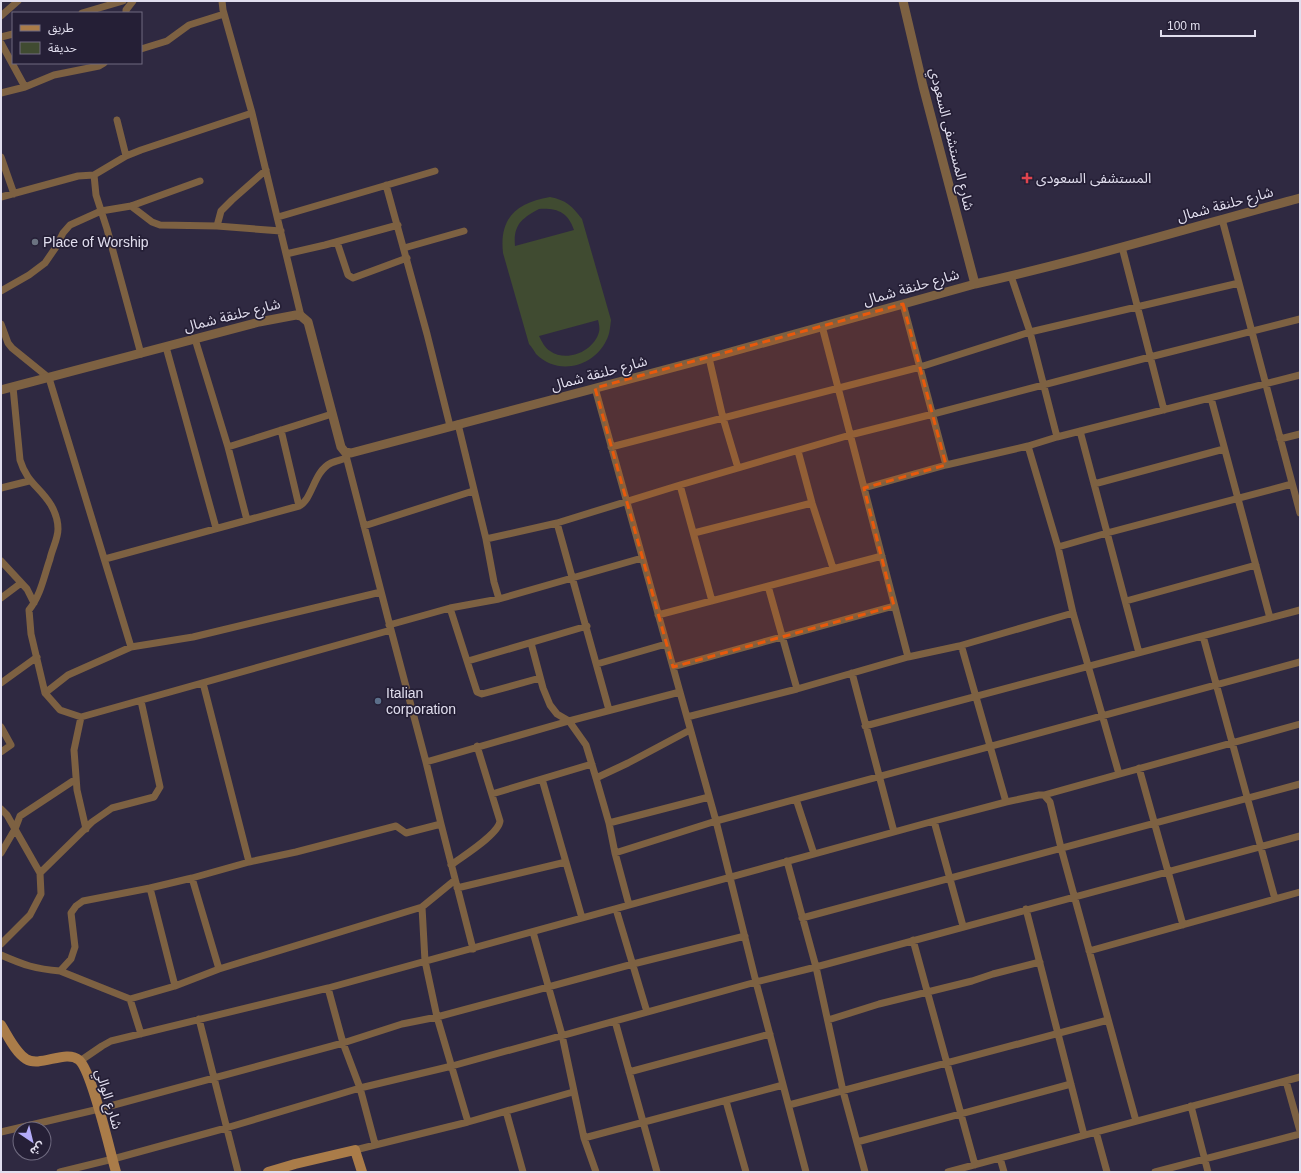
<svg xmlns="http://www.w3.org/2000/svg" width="1301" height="1173" viewBox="0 0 1301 1173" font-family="Helvetica,'Noto Sans Arabic',sans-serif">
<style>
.green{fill:#404b31;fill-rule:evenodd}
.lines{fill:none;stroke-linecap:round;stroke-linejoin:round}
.minor{stroke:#7d6142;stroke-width:7}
.tertiary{stroke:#7d6142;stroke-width:9}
.secondary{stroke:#aa7c49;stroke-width:10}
.marked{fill:#e8590c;fill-opacity:0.2;stroke:#e8590c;stroke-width:3;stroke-dasharray:8 5;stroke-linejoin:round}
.health-dot{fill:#e0444e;stroke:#251f36;stroke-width:1.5}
.worship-dot{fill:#6b7280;stroke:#251f36;stroke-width:1.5}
.service-dot{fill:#5c6f8a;stroke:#251f36;stroke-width:1.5}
.labels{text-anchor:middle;stroke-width:3.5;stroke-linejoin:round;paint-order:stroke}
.street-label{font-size:14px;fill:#e1deee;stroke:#251f36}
.poi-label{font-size:14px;fill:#e1deee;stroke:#251f36;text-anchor:start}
</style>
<rect width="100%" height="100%" fill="#2f2941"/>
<path class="green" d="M 550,197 C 566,200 572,206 582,219 L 611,320 C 610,327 610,334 606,341 C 593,367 558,376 536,354 C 534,351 532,347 529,344 L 503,253 C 499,217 517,203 550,197 ZM 539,209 C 557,208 568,212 574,230 L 515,246 C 513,225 522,218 539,209 ZM 598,320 C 599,324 600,328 599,332 C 594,351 567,363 550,351 C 545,348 542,342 539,336 Z"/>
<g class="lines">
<path class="minor" d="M 222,1 L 223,10 L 252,113 L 301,316
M 82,13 L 123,1
M 126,13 L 126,10 L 133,1
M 1,16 L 18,1
M 1,37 L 13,34
M 1,43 L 25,87
M 141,49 L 167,41 L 189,25 L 224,14
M 1,93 L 25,87 L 54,75 L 99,66 L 104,63
M 117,120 L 126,156
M 1,157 L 14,194
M 94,175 L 96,195 L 107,229 L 141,354
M 386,185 L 427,334 L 450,426
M 1,197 L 78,176 L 94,175 L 126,156 L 141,150 L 252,113
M 131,206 L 152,222 L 160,225 L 217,226 L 281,231
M 278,217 L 435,171
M 1222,219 L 1300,513
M 217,226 L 221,211 L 232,200 L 266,170
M 337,242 L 348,275 L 353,278 L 407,258
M 1122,247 L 1164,410
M 404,248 L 464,231
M 286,254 L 325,245 L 398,225
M 1011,276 L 1030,332 L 1057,437
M 1,291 L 29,275 L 45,263 L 56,247 L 63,233 L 70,225 L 101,211 L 131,206 L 200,181
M 903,304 L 946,465
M 1,324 L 8,343 L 12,348 L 49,378 L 131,647
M 822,326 L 908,657 L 959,646 L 962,648 L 1006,802 L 1039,795 L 1044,795 L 1050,802 L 1061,848 L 1136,1121
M 195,339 L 228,447 L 247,520
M 166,347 L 216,528
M 709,358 L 723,418 L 738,468
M 13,387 L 20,460 C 27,483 40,487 51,505 C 55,512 58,521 58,529 C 58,539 52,549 50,559 C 44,576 41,595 29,610 L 31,634 L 45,693 L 60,710 L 81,717 L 391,630
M 595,388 L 716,821 L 756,982 L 806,1172
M 1211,398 L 1270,618
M 458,424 L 486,539 L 494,582 L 499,599
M 281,430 L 299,506
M 1080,431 L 1139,653
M 1280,439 L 1300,434
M 1028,446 L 1058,547 L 1073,613 L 1119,774
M 228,447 L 332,414
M 611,447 L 920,367 L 1030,332 L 1239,283
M 798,451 L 812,503 L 833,568
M 345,452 L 391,630 L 426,762 L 441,824 L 473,949
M 1094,484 L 1224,449
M 680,485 L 712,601
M 1,488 L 29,481
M 864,488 L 946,465 L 1028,446 L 1057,437 L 1300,375
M 557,523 L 609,710
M 364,526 L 473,491
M 694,533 L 812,503
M 486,539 L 557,523 L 680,485 L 850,435 L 933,414 L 1150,357 L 1300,319
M 1058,547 L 1107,533 L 1292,484
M 105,559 L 299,506 C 313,499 313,472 331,463 C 335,461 341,460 346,458
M 1,561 L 27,589 L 34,603
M 768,586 L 797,689
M 1,598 L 21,583
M 1126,601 L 1256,565
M 450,608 L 477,692 L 482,694 L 540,678
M 658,615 L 882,556
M 389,625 L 450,608 L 499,599 L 642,558
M 1203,636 L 1275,899
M 531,643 L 543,688 L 550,705 L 557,714 L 569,721 L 586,745 L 596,778 L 609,823 L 615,853 L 629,905
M 959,646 L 1073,613
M 468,661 L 587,626
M 597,664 L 666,644
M 673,667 L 894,606
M 852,673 L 894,832
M 1,683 L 37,657
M 203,683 L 249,862
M 45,693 L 68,675 L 131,647 L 193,637 L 381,592
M 81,717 L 74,750 L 77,790 L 86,829
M 687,717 L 797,689 L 908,657
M 865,726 L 1300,610
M 1,727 L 11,745 L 1,752
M 426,762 L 569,721 L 680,692
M 1139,768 L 1183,925
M 596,778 L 628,763 L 690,730
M 542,779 L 582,918
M 492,794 L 592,764
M 1044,795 L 1300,724
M 796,799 L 814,854
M 1,809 L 7,815 L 40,873
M 934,821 L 963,926
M 609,823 L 709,797
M 1,853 L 15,829 L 20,816 L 76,779
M 615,853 L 716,821 L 1300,662
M 787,861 L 816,967 L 843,1091 L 865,1172
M 451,865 C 463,856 499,834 500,821 L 477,746
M 192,878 L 219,969
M 150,888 L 175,986
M 457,888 L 566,862
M 422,907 L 425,961 L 437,1017 L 468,1122
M 616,909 L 647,1012
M 1026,909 L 1084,1135
M 802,918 L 1300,784
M 533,932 L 562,1035 L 584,1138 L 596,1172
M 913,940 L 975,1165
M 1,944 L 30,915 L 41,894 L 40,873 L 92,822 L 112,808 L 154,797 L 160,787 L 141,701
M 1089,951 L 1300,892
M 1,955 C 24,965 35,969 60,971 L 71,959 L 75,947 L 71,913 L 76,906 L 83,901 L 150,888 L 192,878 L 249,862 L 296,852 L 396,826 L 406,833 L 441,824
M 60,971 L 130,999 L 175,986 L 219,969 L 422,907 L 455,880
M 328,988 L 343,1043 L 360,1088 L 375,1144
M 130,999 L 141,1034
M 199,1019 L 238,1172
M 828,1020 L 879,1004 L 972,981 L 993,974 L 1040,962
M 615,1021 L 657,1172
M 80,1061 L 102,1046 L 111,1041 L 328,988 L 934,821 L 1006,802
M 629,1072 L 770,1034
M 1286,1081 L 1300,1131
M 726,1101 L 746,1172
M 789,1105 L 1108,1020
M 1191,1106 L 1208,1172
M 506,1111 L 523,1172
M 1,1132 L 99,1109 L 343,1043 L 402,1024 L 437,1017 L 633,964 L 745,936
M 1096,1132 L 1107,1172
M 584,1138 L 783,1085
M 857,1142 L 1071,1084
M 355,1150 L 468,1122 L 573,1092
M 1000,1158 L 1004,1172
M 60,1172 L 113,1159 L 226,1128 L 360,1088 L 452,1066 L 756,982 L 816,967 L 1300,836
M 948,1172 L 1300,1077
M 1155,1172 L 1300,1134"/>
<path class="tertiary" d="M 903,1 L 923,86 L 975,284
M 1,390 L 259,322 L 296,315 L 301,316 L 308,322 L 341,447 L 345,452 L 351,453 L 709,358 L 975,284 C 1084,260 1192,227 1300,198"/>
<path class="secondary" d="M 1,1025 C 8,1036 15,1052 26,1059 C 40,1068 66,1049 79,1060 C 92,1071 110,1152 116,1172
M 268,1172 L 295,1164 L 355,1150 L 362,1172"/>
</g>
<path class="marked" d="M 903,304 L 946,465 L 864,488 L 894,606 L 673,667 L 595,388 Z"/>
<path class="health-dot" d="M1025 172h4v4h4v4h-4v4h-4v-4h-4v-4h4z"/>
<circle class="worship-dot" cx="35" cy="242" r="4"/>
<circle class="service-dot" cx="378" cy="701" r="4"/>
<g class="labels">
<g class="street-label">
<text transform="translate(952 139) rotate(76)" y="5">شارع المستشفى السعودي</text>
<text transform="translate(1225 204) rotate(-15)" y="5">شارع حلنقة شمال</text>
<text transform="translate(911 287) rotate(-16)" y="5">شارع حلنقة شمال</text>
<text transform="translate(232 315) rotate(-14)" y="5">شارع حلنقة شمال</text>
<text transform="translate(599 373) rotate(-15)" y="5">شارع حلنقة شمال</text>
<text transform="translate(109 1099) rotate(73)" y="5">شارع الوالي</text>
</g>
<g class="poi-label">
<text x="1036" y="183">المستشفى السعودى</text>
<text x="43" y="247">Place of Worship</text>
<text x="386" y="698">Italian<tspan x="386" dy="16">corporation</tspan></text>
</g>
</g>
<rect width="1301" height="1173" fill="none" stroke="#e1deee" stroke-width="4"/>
<rect x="12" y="12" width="130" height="52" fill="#251f36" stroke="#706b80"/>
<rect x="20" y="25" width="20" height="6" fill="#aa7c49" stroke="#706b80"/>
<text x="48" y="32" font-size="12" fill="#e1deee">طريق</text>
<rect x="20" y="42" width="20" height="12" fill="#404b31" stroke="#706b80"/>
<text x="48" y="52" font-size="12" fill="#e1deee">حديقة</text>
<g transform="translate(32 1141) rotate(145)"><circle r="19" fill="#251f36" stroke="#706b80"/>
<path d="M0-3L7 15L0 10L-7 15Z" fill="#b4acf9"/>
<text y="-6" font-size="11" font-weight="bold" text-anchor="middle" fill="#e1deee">ش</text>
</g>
<path d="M1161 30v6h94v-6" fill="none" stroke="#e1deee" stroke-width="2"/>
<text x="1167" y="30" font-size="12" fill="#e1deee" stroke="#251f36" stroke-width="3" paint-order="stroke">100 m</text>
</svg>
